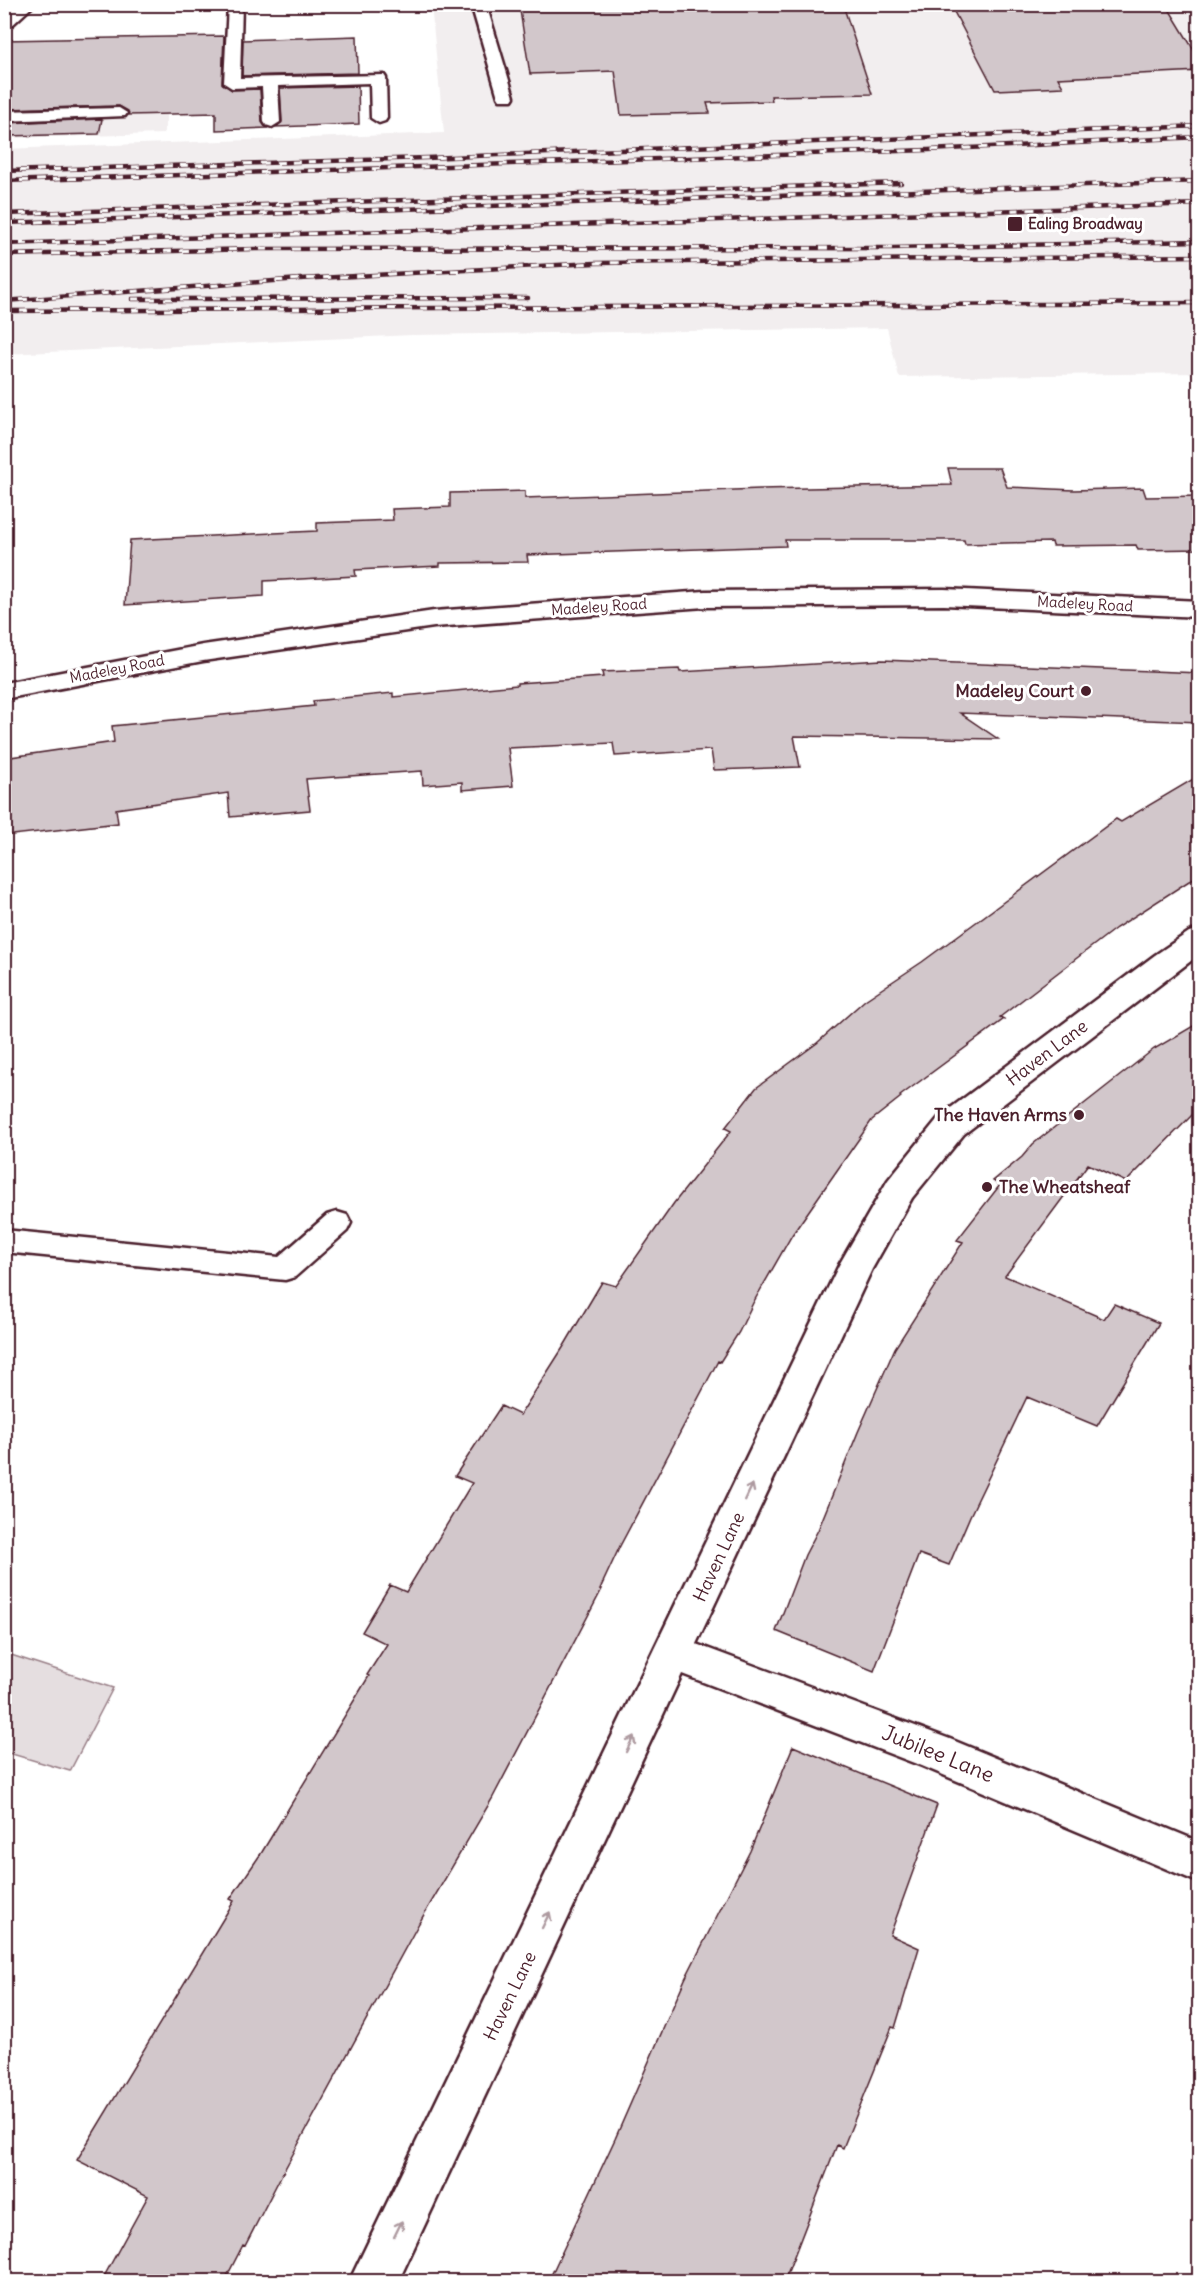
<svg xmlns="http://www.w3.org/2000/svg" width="1204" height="2286" viewBox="0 0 1204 2286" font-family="Delius,sans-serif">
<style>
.built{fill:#f2eeef}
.green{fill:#e5dee0;stroke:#987e86;stroke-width:1.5}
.building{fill:#d2c7cb;stroke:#4a1f2b;stroke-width:1.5}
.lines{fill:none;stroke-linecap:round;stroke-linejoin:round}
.service-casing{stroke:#4a1f2b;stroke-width:5}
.minor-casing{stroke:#4a1f2b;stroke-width:5}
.tertiary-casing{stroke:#4a1f2b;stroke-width:5}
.service{fill:#fff;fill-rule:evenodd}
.minor{fill:#fff;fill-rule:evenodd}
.tertiary{fill:#fff;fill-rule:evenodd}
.rail-casing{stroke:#4a1f2b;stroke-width:4.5}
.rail{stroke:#fff;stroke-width:3;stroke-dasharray:8;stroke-linecap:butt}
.oneway{stroke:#ae9aa0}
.poi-dot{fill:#4a1f2b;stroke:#fff;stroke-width:2}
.labels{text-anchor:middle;stroke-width:6;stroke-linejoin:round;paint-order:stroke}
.far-poi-label{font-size:15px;font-weight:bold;fill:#4a1f2b;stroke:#fff;text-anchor:start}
.far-street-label{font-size:15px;fill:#4a1f2b;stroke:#fff}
.poi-label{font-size:18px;font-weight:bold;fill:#4a1f2b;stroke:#fff;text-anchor:end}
.street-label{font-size:18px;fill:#4a1f2b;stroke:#fff}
.near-street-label{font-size:21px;fill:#4a1f2b;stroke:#fff}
</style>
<rect width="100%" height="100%" fill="#fff"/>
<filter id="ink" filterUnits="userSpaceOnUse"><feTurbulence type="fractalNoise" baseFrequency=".0167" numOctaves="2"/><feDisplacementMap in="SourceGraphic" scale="12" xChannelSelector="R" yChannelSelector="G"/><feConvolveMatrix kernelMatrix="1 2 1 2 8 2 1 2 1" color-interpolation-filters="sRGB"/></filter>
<g filter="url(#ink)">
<path class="built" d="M 431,5 L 1199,5 L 1199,373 L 899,377 L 887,328 L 412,335 L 5,354 L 4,149 L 444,133 Z
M 4,95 L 169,104 L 164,134 L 5,138 Z"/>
<path class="green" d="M 5,1653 L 113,1688 L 70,1771 L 5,1752 Z"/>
<path class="building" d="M 519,4 L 730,4 L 844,8 L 872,94 L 771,96 L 772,101 L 707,103 L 710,113 L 621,115 L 615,71 L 530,74 Z
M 1055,4 L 1166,4 L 1200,60 L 1200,71 L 1058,78 L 1063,87 L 995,90 L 951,6 Z
M 224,36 L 222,83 L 232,90 L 260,89 L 262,122 L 267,128 L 216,130 L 216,113 L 128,115 L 128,111 L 119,106 L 4,109 L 4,40 Z
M 357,36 L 358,73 L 242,76 L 243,40 Z
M 358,86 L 359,124 L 276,127 L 282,122 L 280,88 Z
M 102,119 L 99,134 L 4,136 L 4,123 Z
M 948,468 L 1000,468 L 1007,487 L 1074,490 L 1143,488 L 1146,497 L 1200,496 L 1200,549 L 1138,550 L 1136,545 L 1053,546 L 1052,542 L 965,544 L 964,540 L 785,540 L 786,546 L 527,555 L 528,562 L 440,563 L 440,566 L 355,570 L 356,576 L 264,581 L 264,596 L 125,605 L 130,540 L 317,531 L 317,523 L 393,520 L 392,509 L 450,507 L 450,493 L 525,491 L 525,498 L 760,489 L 952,485 Z
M 882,660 L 1200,673 L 1200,722 L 960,713 L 998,739 L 794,736 L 800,767 L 714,770 L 711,750 L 615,756 L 613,743 L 508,748 L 513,786 L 462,790 L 462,782 L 423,785 L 422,771 L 306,779 L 310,810 L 230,817 L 228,793 L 116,809 L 118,823 L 4,836 L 4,758 L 114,742 L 112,726 L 314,706 L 313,701 L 393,693 L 393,697 L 517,685 L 517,683 L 603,677 L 602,672 L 679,669 L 680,672 Z
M 1200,775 L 1200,874 L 1116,928 L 1000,1017 L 1004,1019 L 900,1096 L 901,1097 L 872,1120 L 792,1235 L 753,1303 L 739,1332 L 720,1362 L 718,1361 L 620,1546 L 600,1589 L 602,1589 L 492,1799 L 419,1923 L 281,2176 L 245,2246 L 243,2245 L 224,2282 L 101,2282 L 148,2196 L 77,2160 L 234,1901 L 230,1899 L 262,1852 L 369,1676 L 367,1675 L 387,1644 L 362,1632 L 390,1585 L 406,1592 L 472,1483 L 455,1476 L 501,1406 L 520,1415 L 564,1346 L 602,1282 L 616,1286 L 674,1203 L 731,1131 L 725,1128 L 756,1088 L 817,1043 L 865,1000 L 922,962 L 1116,819 L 1121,822 Z
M 1200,1022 L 1200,1107 L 1126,1182 L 1088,1164 L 1005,1276 L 1104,1319 L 1114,1304 L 1159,1323 L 1097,1426 L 1027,1397 L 970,1516 L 949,1565 L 919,1554 L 874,1671 L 776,1631 L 805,1555 L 818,1530 L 858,1432 L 895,1348 L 963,1242 L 957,1240 L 1000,1185 L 993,1181 L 1022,1157 L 1033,1144 L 1154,1049 Z
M 793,1746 L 937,1805 L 890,1935 L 919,1948 L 895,2028 L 892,2027 L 843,2148 L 837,2145 L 784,2282 L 548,2282 L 615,2139 L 685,1979 L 750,1851 Z"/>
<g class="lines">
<g class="service-casing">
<path id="service" d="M 19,4 L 35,4 L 9,28 L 4,29 L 4,17 Z
M 228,4 L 242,4 L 240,78 L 384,75 L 386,78 L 387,118 L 385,121 L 379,123 L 371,118 L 370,83 L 278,86 L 280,122 L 272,127 L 266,125 L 264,122 L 262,87 L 232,88 L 224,83 Z
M 471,4 L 486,4 L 514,97 L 512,100 L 500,100 L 498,97 Z
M 119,108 L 127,113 L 125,116 L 4,121 L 4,111 Z
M 337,1212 L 347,1215 L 351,1223 L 347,1231 L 295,1277 L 285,1280 L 4,1252 L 4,1230 L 279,1257 L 327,1215 Z"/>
</g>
<g class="minor-casing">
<path id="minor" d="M 1200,929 L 1200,954 L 964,1134 L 912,1198 L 872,1269 L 696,1644 L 950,1739 L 1200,1842 L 1200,1883 L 922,1766 L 682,1674 L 398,2282 L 349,2282 L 839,1265 L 888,1180 L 940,1116 L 1155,955 L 1189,932 Z"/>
</g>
<g class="tertiary-casing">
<path id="tertiary" d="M 944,589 L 1200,601 L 1200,617 L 944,605 L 705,607 L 434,627 L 203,661 L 4,699 L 4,683 L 203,645 L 434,611 L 705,591 Z"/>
</g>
<use href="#service" class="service"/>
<use href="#minor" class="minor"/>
<use href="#tertiary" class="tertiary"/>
<g class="rail-casing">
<path id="rail" d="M 4,171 L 427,158 L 1200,126
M 4,181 L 928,150 L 1200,137
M 4,214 L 901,183
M 4,223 L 1200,181
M 4,244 L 1200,204
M 4,255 L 256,249 L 892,248 L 1200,241
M 132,299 L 528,298
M 4,301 L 300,279 L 595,263 L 1200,256
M 4,311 L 1200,303"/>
</g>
<use href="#rail" class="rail"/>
</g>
<defs><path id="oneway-shaft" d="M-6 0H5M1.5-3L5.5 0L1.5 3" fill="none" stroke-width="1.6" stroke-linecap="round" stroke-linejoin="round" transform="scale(1.5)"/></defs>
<g class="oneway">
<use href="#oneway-shaft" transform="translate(749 1492) rotate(-65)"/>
<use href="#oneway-shaft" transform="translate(630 1744) rotate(-64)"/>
<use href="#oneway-shaft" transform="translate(546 1920) rotate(-64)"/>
<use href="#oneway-shaft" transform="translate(398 2229) rotate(-64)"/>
</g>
</g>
<g class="poi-dot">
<rect x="1007" y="216" width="16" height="16" rx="3"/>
<circle cx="1086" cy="691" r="6"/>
<circle cx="1079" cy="1115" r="6"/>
<circle cx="987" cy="1187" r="6"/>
</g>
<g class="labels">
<g class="far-poi-label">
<text x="1028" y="229">Ealing Broadway</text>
</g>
<g class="far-street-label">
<text transform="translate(1085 604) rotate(3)" y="5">Madeley Road</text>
<text transform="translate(599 607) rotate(-4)" y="5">Madeley Road</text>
<text transform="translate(117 669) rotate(-11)" y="5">Madeley Road</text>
</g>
<g class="poi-label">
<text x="1074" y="697">Madeley Court</text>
<text x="1067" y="1121">The Haven Arms</text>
<text x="999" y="1193" text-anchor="start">The Wheatsheaf</text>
</g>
<g class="street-label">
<text transform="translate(1047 1053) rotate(-37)" y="6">Haven Lane</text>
<text transform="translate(719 1557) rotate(-65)" y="6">Haven Lane</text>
<text transform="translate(510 1996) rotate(-64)" y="6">Haven Lane</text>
</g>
<g class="near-street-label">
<text transform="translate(938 1754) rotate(22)" y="7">Jubilee Lane</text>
</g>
</g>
<rect width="1204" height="2286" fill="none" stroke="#fff" stroke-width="24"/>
<rect x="12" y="12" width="1180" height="2262" fill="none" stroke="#4a1f2b" stroke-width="2" filter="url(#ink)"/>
</svg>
